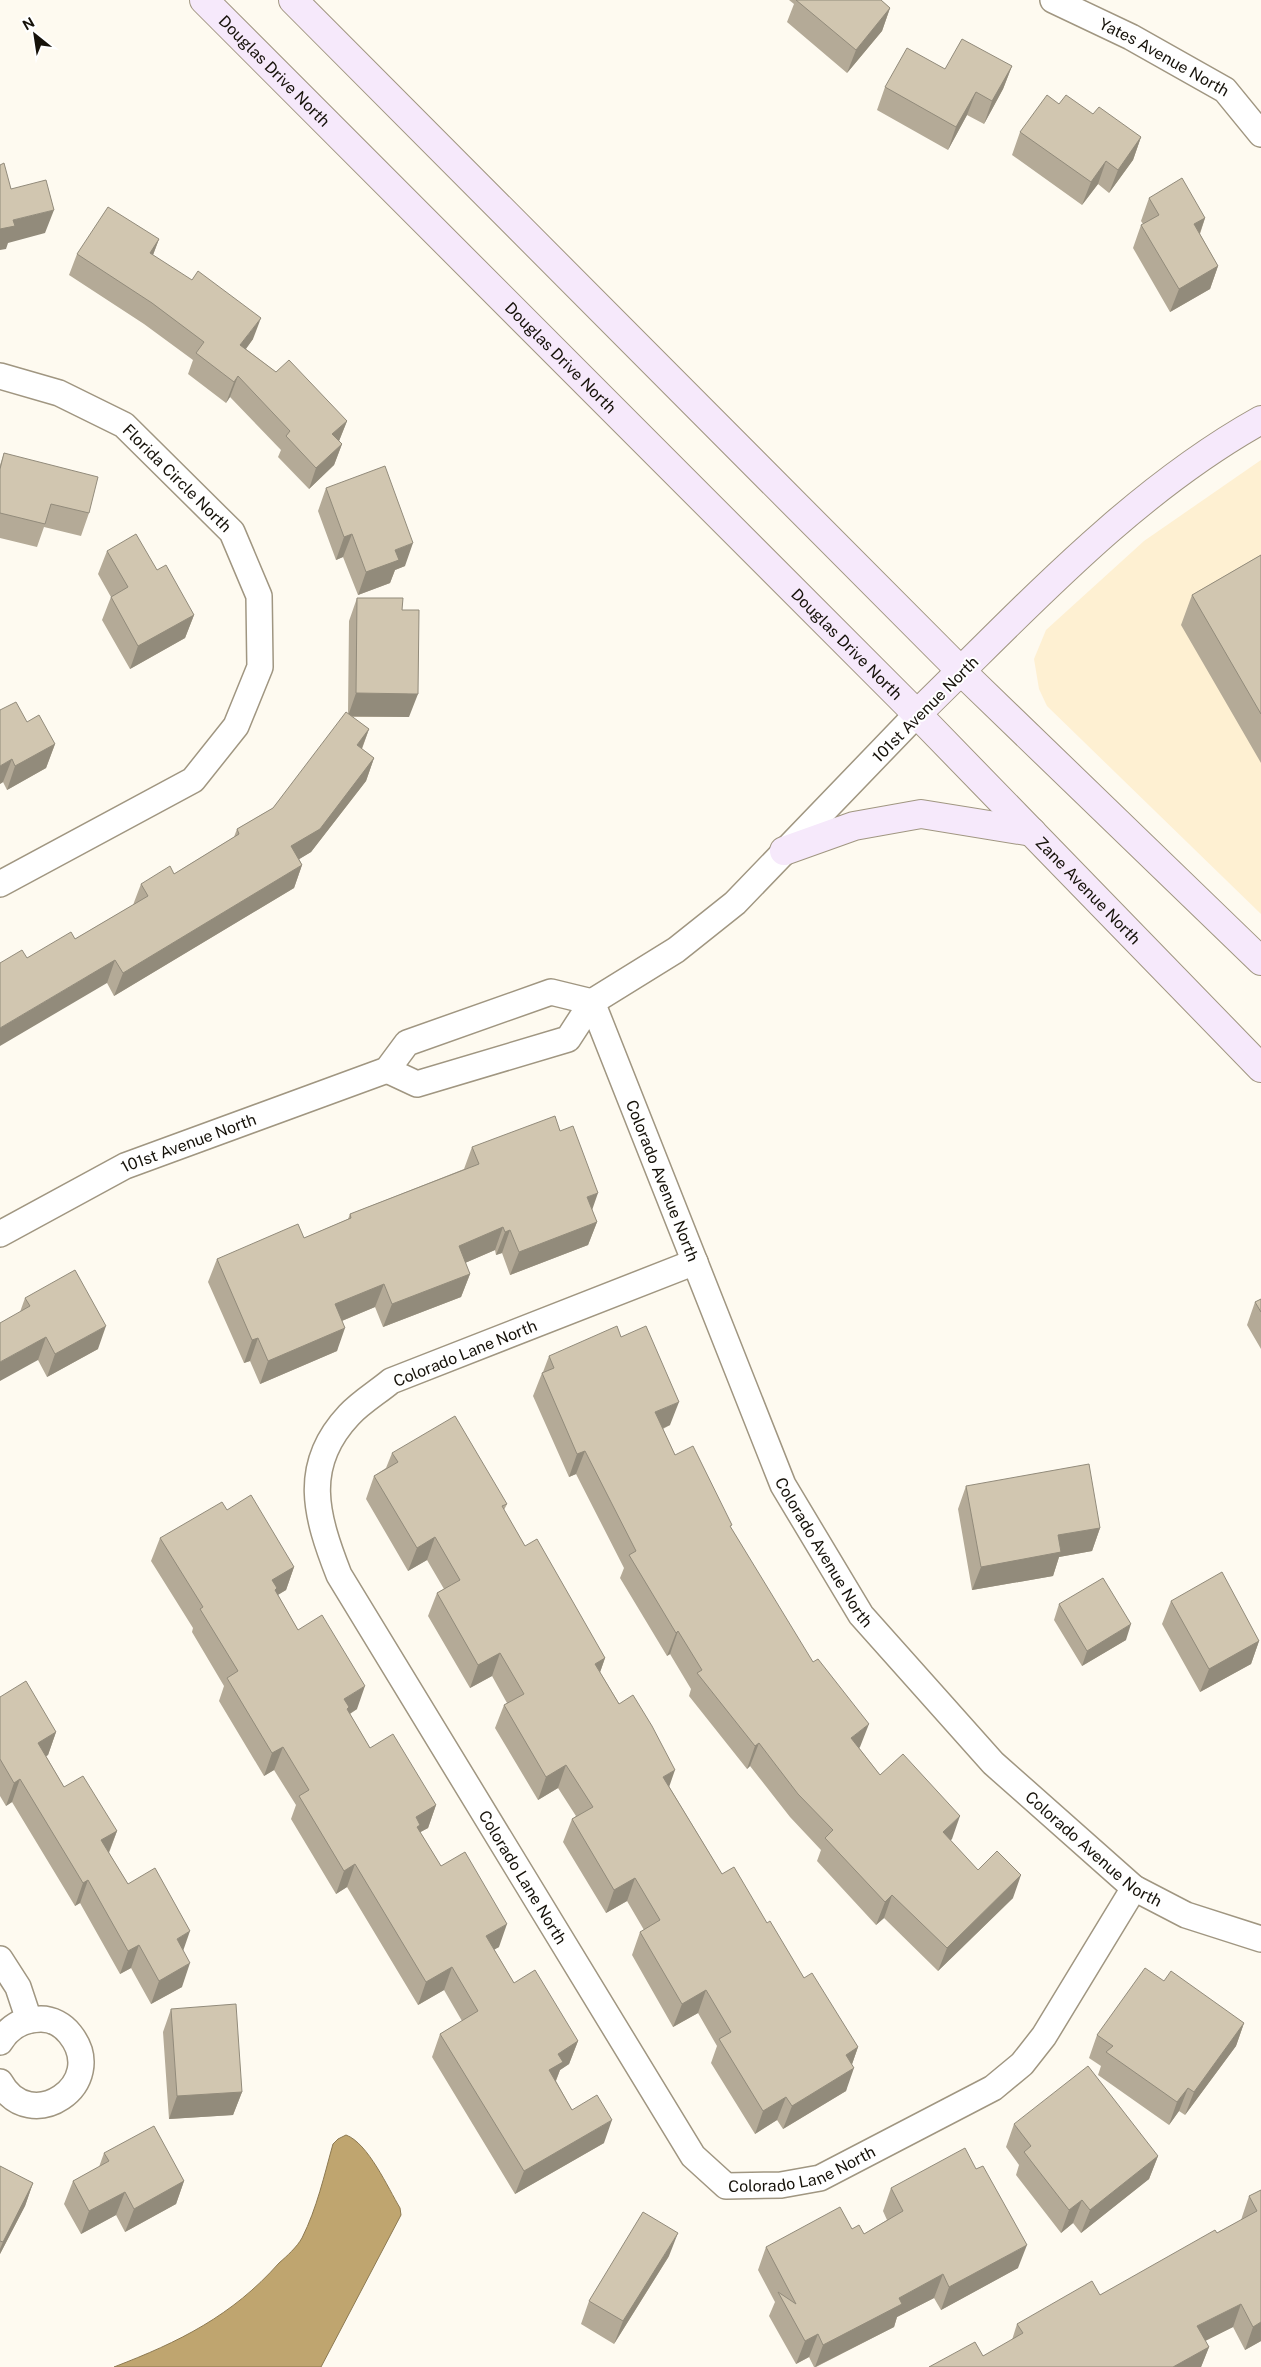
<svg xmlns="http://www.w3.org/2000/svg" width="1261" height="2367" viewBox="0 0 1261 2367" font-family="'Public Sans',sans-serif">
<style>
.built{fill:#fef0d2}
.water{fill:#bfa56f;stroke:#8c7951}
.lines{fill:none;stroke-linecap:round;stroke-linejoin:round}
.street-casing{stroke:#a09681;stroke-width:28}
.secondary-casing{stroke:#a09681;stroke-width:30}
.street{stroke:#fff;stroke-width:25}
.secondary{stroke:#f6e9fb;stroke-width:28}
.wall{fill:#b4aa97}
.shaded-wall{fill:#928b7b}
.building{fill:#d1c6b0;stroke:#928b7b}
.labels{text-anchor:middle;stroke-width:4;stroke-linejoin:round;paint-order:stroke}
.street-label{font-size:16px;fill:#16120a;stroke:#fff}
</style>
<rect width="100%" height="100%" fill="#fefaf0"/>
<path class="built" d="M 1261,460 L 1261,914 L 1047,706 L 1039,689 L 1034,659 L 1046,630 L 1144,541 Z"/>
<path class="water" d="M 346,2135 C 368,2143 388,2188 400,2208 L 401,2215 L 321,2367 L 114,2367 C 179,2342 232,2316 279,2263 C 287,2256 297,2247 302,2238 C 317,2208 324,2176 333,2144 L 338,2139 Z"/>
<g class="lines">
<g class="street-casing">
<g id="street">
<path id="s1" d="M 1053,0 L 1131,37 L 1225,90 L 1261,134"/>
<path id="s2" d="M 0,376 L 59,393 L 124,425 L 232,532 L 259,596 L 260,667 L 236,726 L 193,780 L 0,884"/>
<path id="s3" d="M 592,1002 L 783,1485 L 861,1615 L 993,1763 L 1134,1888 L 1186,1915 L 1261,1939"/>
<path d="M 387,1070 L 417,1084 L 568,1039 L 592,1002 L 676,950 L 735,903 L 917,714"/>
<path id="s4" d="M 0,1234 L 125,1166 L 387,1070 L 407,1043 L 551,992 L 592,1002"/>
<path id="s5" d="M 695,1262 L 391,1381 C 378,1392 361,1402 349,1415 C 301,1466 316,1516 339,1575 L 693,2156 L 726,2186 L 781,2185 L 820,2178 L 993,2088 L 1022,2064 L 1044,2036 L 1134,1888"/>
<path d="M 0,1959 L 18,1987 L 29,2020"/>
<path d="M 0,2042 C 9,2027 23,2019 41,2019 C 52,2019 63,2025 70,2034 C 110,2084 30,2137 0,2082"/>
</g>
</g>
<g class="secondary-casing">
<g id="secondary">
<path id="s6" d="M 204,0 L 917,714 L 1261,1068"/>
<path d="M 293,0 L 961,671 L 1261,961"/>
<path d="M 917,714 C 1024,610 1130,493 1261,420"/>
<path d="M 784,851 L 854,826 L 921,814 L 1032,832"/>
</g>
</g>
<use href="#street" class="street"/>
<use href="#secondary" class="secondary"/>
</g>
<path class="wall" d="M 789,0 L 881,0 L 890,8 L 882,31 L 847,73 L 787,22 L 794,4 Z
M 1012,66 L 1003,89 L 984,124 L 967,115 L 948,150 L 877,110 L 885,87 L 945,69 Z
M 1059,104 L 1093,114 L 1141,137 L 1133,160 L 1109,193 L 1098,184 L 1082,205 L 1012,155 L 1020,132 Z
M 1149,198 L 1205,218 L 1200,234 L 1218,266 L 1210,289 L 1170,312 L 1133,248 L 1141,225 L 1143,224 L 1141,221 Z
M 159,239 L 153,255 L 253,339 L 246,349 L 276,372 L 347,421 L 339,441 L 342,444 L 334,465 L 309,489 L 278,457 L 281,450 L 230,397 L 226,403 L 188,374 L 193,360 L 144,324 L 69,275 L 77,254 Z
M 4,453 L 89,513 L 81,536 L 44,527 L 37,547 L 0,538 L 0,465 Z
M 326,488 L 405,566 L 395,570 L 390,583 L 358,595 L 343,557 L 336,560 L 318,511 Z
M 107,551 L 157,570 L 194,615 L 185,638 L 130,669 L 102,620 L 111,597 L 98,574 Z
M 1261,555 L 1261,763 L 1181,625 L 1192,595 Z
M 357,598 L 402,610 L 409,717 L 352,717 L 369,729 L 362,749 L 374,758 L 366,781 L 311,852 L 299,859 L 302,865 L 294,888 L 114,996 L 107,983 L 27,958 L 75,939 L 133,905 L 141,884 L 174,874 L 234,837 L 237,829 L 273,808 L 348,714 L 349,621 Z
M 27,722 L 55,744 L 46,768 L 7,790 L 3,782 L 0,784 Z
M 472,1147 L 592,1210 L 597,1222 L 588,1245 L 510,1275 L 502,1253 L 496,1255 L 495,1250 L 465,1263 L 470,1274 L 461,1297 L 383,1327 L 375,1307 L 342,1321 L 337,1351 L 260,1384 L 250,1361 L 244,1363 L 208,1282 L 217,1259 L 304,1238 L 348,1219 L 350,1214 L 464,1169 Z
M 25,1298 L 98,1349 L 47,1377 L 38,1360 L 20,1312 Z
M 1261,1299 L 1261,1349 L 1247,1325 L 1255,1302 Z
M 621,1337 L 670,1425 L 663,1429 L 675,1455 L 731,1528 L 860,1747 L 859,1748 L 880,1775 L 952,1839 L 950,1840 L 978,1870 L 1013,1898 L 938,1971 L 884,1918 L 876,1925 L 817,1861 L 821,1850 L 790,1817 L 750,1766 L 747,1769 L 689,1696 L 691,1689 L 670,1654 L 667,1656 L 620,1578 L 624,1568 L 576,1474 L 569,1477 L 533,1396 L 542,1373 L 543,1372 L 549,1356 Z
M 392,1453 L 507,1504 L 504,1510 L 525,1546 L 605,1658 L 600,1672 L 722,1874 L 767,1923 L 804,1978 L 858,2047 L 852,2064 L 846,2091 L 783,2129 L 777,2120 L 755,2134 L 711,2063 L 717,2046 L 698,2013 L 673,2027 L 632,1955 L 640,1932 L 644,1930 L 627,1901 L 606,1913 L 563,1842 L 572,1819 L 576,1816 L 558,1788 L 538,1800 L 495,1728 L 504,1705 L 507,1703 L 492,1676 L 470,1688 L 428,1616 L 437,1593 L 444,1589 L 427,1560 L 408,1571 L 366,1499 L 374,1476 L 386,1468 Z
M 966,1486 L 1100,1528 L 1092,1551 L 1059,1557 L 1053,1576 L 972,1590 L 958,1509 Z
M 227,1510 L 294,1567 L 286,1590 L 278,1595 L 298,1630 L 357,1709 L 350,1714 L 370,1748 L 436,1805 L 428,1828 L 420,1832 L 441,1866 L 499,1947 L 494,1949 L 514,1983 L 578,2041 L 569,2064 L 560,2070 L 556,2081 L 572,2110 L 604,2143 L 515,2194 L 432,2057 L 440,2034 L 462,2021 L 444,1990 L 418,2005 L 347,1887 L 336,1894 L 291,1819 L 296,1805 L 274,1770 L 264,1776 L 219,1701 L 224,1686 L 192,1632 L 193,1628 L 151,1561 L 160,1538 Z
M 1171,1601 L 1259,1641 L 1251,1664 L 1200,1692 L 1162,1624 Z
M 1059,1604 L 1126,1640 L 1082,1666 L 1054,1620 Z
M 0,1697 L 56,1732 L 48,1755 L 46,1756 L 64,1787 L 117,1831 L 109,1853 L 128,1884 L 183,1951 L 182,1987 L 151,2004 L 131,1968 L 120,1974 L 80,1903 L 75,1906 L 12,1802 L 6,1806 L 0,1796 Z
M 1164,1981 L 1244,2023 L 1236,2046 L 1185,2115 L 1179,2111 L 1169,2125 L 1098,2075 L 1101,2066 L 1089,2058 L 1097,2035 Z
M 171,2009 L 242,2092 L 233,2115 L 169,2119 L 163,2032 Z
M 1014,2124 L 1158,2156 L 1149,2179 L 1081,2233 L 1073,2223 L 1061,2233 L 1016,2175 L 1019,2165 L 1006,2147 Z
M 104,2153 L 184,2181 L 176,2204 L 125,2232 L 116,2215 L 81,2234 L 64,2204 L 73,2181 L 99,2167 Z
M 0,2166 L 33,2183 L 25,2206 L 0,2254 Z
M 891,2188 L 1018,2268 L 941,2310 L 934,2298 L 897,2317 L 894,2327 L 816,2367 L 814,2367 L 809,2357 L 796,2364 L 769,2316 L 775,2302 L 758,2270 L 766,2247 L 852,2229 L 864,2234 L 887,2220 L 883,2211 Z
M 1261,2190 L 1261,2341 L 1245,2350 L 1233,2327 L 1205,2341 L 1209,2347 L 1201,2367 L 929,2367 L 983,2356 L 1012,2340 L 1017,2324 L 1100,2295 L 1217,2233 L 1241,2220 L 1249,2196 Z
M 669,2256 L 614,2344 L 581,2324 L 589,2301 Z"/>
<path class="shaded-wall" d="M 890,8 L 882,31 L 847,73 L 856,50 Z
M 1012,66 L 1003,89 L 984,124 L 992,101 Z
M 976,92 L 967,115 L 948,150 L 956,127 Z
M 1141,137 L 1133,160 L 1109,193 L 1118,170 Z
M 1106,161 L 1098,184 L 1082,205 L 1091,182 Z
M 54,210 L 45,233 L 8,243 L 6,249 L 0,250 L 0,229 L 13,220 Z
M 1205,218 L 1197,241 L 1194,224 Z
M 159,239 L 151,260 L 150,253 Z
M 1218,266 L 1210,289 L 1170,312 L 1179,289 Z
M 261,318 L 253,339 L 233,366 L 240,345 Z
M 238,376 L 230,397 L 226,403 L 234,382 Z
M 347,421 L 339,441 L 332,434 Z
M 342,444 L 334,465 L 309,489 L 316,468 Z
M 352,534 L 343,557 L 336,560 L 344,537 Z
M 413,543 L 405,566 L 395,570 L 390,583 L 358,595 L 366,572 L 395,550 Z
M 194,615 L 185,638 L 130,669 L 138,646 Z
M 356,693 L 418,694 L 409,717 L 348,716 Z
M 369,729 L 360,753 L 357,745 Z
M 55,744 L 46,768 L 7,790 L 15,766 Z
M 374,758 L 366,781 L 311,852 L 283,869 L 291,846 Z
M 12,759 L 3,782 L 0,784 L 0,766 Z
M 302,865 L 294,888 L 114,996 L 123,973 Z
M 115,960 L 107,983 L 0,1046 L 0,1028 Z
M 598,1193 L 590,1216 L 587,1197 Z
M 597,1222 L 588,1245 L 510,1275 L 519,1252 Z
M 503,1227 L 495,1250 L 451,1269 L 459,1246 Z
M 510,1230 L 502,1253 L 496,1255 L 505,1232 Z
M 470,1274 L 461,1297 L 383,1327 L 392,1304 Z
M 384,1284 L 375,1307 L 327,1327 L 335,1304 Z
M 106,1326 L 98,1349 L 47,1377 L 55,1354 Z
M 345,1328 L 337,1351 L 260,1384 L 268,1361 Z
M 46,1337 L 38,1360 L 0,1381 L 0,1362 Z
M 258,1338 L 250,1361 L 244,1363 L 252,1340 Z
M 679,1402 L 670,1425 L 647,1435 L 655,1412 Z
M 585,1451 L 576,1474 L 569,1477 L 577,1454 Z
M 1100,1528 L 1092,1551 L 1059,1557 L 1053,1576 L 972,1590 L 981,1567 L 1058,1535 Z
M 435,1537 L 427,1560 L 408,1571 L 417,1548 Z
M 294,1567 L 286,1590 L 274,1597 L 272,1580 Z
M 1131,1624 L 1126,1640 L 1082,1666 L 1087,1651 Z
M 678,1631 L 670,1654 L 667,1656 L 676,1633 Z
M 1259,1641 L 1251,1664 L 1200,1692 L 1209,1669 Z
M 500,1653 L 492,1676 L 470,1688 L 478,1665 Z
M 605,1658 L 597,1681 L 595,1664 Z
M 365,1686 L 357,1709 L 346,1716 L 344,1699 Z
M 869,1724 L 860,1747 L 842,1761 L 851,1738 Z
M 56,1732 L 48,1755 L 30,1766 L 38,1743 Z
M 759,1743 L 750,1766 L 747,1769 L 755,1746 Z
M 283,1747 L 274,1770 L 264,1776 L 272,1753 Z
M 566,1765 L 558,1788 L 538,1800 L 546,1777 Z
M 675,1770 L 667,1793 L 663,1777 Z
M 20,1779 L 12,1802 L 6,1806 L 14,1783 Z
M 436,1805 L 428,1828 L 417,1834 L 416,1817 Z
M 960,1816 L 952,1839 L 934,1855 L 943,1832 Z
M 117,1831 L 108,1854 L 101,1840 Z
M 355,1864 L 347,1887 L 336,1894 L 344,1871 Z
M 1021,1875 L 1013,1898 L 938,1971 L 947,1948 Z
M 635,1878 L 627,1901 L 606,1913 L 614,1890 Z
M 88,1880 L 80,1903 L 75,1906 L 83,1883 Z
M 892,1895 L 884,1918 L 876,1925 L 885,1902 Z
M 507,1924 L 499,1947 L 478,1959 L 486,1936 Z
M 190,1931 L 182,1954 L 177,1939 Z
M 139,1945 L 131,1968 L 120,1974 L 128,1951 Z
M 190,1963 L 182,1987 L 151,2004 L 159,1981 Z
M 452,1967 L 444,1990 L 418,2005 L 426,1982 Z
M 706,1990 L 698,2013 L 673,2027 L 682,2004 Z
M 1244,2023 L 1236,2046 L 1185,2115 L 1194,2092 Z
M 578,2041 L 569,2064 L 560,2070 L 554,2085 L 549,2070 L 558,2054 Z
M 858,2047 L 850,2070 L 846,2055 Z
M 854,2068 L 846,2091 L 783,2129 L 792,2106 Z
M 1188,2088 L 1179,2111 L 1169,2125 L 1177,2102 Z
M 242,2092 L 233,2115 L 169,2119 L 177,2096 Z
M 786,2097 L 777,2120 L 755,2134 L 763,2111 Z
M 612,2120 L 604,2143 L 515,2194 L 524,2171 Z
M 1158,2156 L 1149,2179 L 1081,2233 L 1090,2210 Z
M 184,2181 L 176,2204 L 125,2232 L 134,2209 Z
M 33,2183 L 25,2206 L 0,2254 L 0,2249 L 3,2242 Z
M 125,2192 L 116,2215 L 81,2234 L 89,2211 Z
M 1082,2200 L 1073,2223 L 1061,2233 L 1069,2210 Z
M 678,2233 L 669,2256 L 614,2344 L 623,2321 Z
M 1027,2245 L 1018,2268 L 941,2310 L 949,2287 Z
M 943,2274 L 934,2298 L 897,2317 L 894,2327 L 815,2367 L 823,2345 L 899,2298 Z
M 1241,2304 L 1233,2327 L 1189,2349 L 1197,2326 Z
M 1261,2322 L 1261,2341 L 1245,2350 L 1253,2327 Z
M 818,2334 L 809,2357 L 796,2364 L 805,2341 Z
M 1209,2347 L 1201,2367 L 1173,2367 Z"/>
<path class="building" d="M 796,0 L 881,0 L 890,8 L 856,50 Z
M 962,39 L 1012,66 L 992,101 L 976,92 L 956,127 L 885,87 L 907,48 L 945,69 Z
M 1047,95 L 1059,104 L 1066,95 L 1093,114 L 1099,107 L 1141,137 L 1118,170 L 1106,161 L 1091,182 L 1020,132 Z
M 4,163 L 11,189 L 46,180 L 54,210 L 13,220 L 15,226 L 0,229 L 0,165 Z
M 1182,178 L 1205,218 L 1194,224 L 1218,266 L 1179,289 L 1141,225 L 1159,215 L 1149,198 Z
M 108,207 L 159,239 L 150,253 L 192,280 L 198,271 L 261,318 L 240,345 L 276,372 L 289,360 L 347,421 L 332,434 L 342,444 L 316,468 L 286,436 L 290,431 L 238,376 L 234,382 L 196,353 L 204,342 L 152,303 L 77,254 Z
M 4,453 L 98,477 L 89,513 L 51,504 L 45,524 L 0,513 L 0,469 Z
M 385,466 L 413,543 L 395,550 L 399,560 L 366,572 L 352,534 L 344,537 L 326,488 Z
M 136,534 L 157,570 L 166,565 L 194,615 L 138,646 L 111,597 L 128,587 L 107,551 Z
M 1261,555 L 1261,714 L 1192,595 Z
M 357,598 L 403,598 L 402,610 L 419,610 L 418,694 L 356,693 Z
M 16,702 L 27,722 L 39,715 L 55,744 L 15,766 L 12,759 L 0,766 L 0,710 Z
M 346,712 L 369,729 L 357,745 L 374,758 L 320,829 L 291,846 L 302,865 L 123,973 L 115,960 L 0,1028 L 0,963 L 22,950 L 27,958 L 71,932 L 75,939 L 148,896 L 141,884 L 170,866 L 174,874 L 239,834 L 237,829 L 273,808 Z
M 555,1116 L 560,1131 L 573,1126 L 598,1193 L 587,1197 L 597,1222 L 519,1252 L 510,1230 L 505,1232 L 503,1227 L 459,1246 L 470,1274 L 392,1304 L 384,1284 L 335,1304 L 345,1328 L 268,1361 L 258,1338 L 252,1340 L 217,1259 L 298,1224 L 304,1238 L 351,1218 L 350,1214 L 479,1164 L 472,1147 Z
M 75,1270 L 106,1326 L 55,1354 L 46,1337 L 0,1362 L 0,1323 L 30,1306 L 25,1298 Z
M 1261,1299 L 1261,1312 L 1255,1302 Z
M 617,1326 L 621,1337 L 646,1326 L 679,1402 L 655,1412 L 675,1455 L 693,1446 L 732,1525 L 730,1526 L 813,1662 L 818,1659 L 869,1724 L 851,1738 L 880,1775 L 903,1754 L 960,1816 L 943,1832 L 978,1870 L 997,1851 L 1021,1875 L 947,1948 L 892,1895 L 885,1902 L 825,1838 L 833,1830 L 798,1794 L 759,1743 L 755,1746 L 697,1673 L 702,1670 L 678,1631 L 676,1633 L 629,1555 L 636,1551 L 585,1451 L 577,1454 L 542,1373 L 554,1368 L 549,1356 Z
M 455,1416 L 507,1504 L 502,1506 L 525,1546 L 537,1539 L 605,1658 L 595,1664 L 619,1704 L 633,1695 L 652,1726 L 675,1770 L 663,1777 L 722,1874 L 734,1867 L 767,1923 L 770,1921 L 804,1978 L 812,1973 L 858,2047 L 846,2055 L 854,2068 L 792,2106 L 786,2097 L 763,2111 L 719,2039 L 731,2032 L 706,1990 L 682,2004 L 640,1932 L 660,1920 L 635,1878 L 614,1890 L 572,1819 L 593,1807 L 566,1765 L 546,1777 L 504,1705 L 524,1694 L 500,1653 L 478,1665 L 437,1593 L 460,1580 L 435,1537 L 417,1548 L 374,1476 L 398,1462 L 392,1453 Z
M 1089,1464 L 1100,1528 L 1058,1535 L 1061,1552 L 981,1567 L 966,1486 Z
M 251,1495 L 294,1567 L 272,1580 L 277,1588 L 275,1590 L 298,1630 L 322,1615 L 365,1686 L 344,1699 L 349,1707 L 347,1709 L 370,1748 L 393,1734 L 436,1805 L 416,1817 L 420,1825 L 417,1827 L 441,1866 L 465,1852 L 507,1924 L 486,1936 L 514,1983 L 535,1970 L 578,2041 L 558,2054 L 563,2062 L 549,2070 L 572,2110 L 597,2095 L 612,2120 L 524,2171 L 440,2034 L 478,2011 L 452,1967 L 426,1982 L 355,1864 L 344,1871 L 299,1796 L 309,1790 L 283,1747 L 272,1753 L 227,1678 L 238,1671 L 200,1609 L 203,1607 L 160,1538 L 222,1502 L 227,1510 Z
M 1222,1572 L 1259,1641 L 1209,1669 L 1171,1601 Z
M 1103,1578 L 1131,1624 L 1087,1651 L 1059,1604 Z
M 26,1681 L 56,1732 L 38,1743 L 64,1787 L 83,1776 L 117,1831 L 101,1840 L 128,1884 L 155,1868 L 190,1931 L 177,1939 L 190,1963 L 159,1981 L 139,1945 L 128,1951 L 88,1880 L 83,1883 L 20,1779 L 14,1783 L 0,1759 L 0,1697 Z
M 1145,1968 L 1164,1981 L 1171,1971 L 1244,2023 L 1194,2092 L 1188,2088 L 1177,2102 L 1106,2052 L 1113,2046 L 1097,2035 Z
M 236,2004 L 242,2092 L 177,2096 L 171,2009 Z
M 1088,2066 L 1158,2156 L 1090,2210 L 1082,2200 L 1069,2210 L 1024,2152 L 1031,2146 L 1014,2124 Z
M 154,2126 L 184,2181 L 134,2209 L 125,2192 L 89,2211 L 73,2181 L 109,2161 L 104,2153 Z
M 965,2148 L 976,2169 L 983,2166 L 1027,2245 L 949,2287 L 943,2274 L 899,2298 L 902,2304 L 823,2345 L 818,2334 L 805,2341 L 778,2292 L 796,2304 L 766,2247 L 840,2207 L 852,2229 L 859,2225 L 864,2234 L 903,2211 L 891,2188 Z
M 0,2166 L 33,2183 L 3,2242 L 0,2241 Z
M 1261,2190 L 1261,2322 L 1253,2327 L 1241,2304 L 1197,2326 L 1209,2347 L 1173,2367 L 929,2367 L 975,2342 L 983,2356 L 1023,2333 L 1017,2324 L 1092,2281 L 1100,2295 L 1215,2230 L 1217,2233 L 1257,2211 L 1249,2196 Z
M 643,2212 L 678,2233 L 623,2321 L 589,2301 Z"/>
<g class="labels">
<g class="street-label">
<text dy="6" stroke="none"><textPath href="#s1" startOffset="125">Yates Avenue North</textPath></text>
<text dy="6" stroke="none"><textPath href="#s6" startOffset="100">Douglas Drive North</textPath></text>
<text dy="6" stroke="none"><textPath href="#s6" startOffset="505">Douglas Drive North</textPath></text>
<text dy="6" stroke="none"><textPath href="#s2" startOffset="209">Florida Circle North</textPath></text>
<text dy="6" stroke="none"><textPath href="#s6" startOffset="910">Douglas Drive North</textPath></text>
<text transform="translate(925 709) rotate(-45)" y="6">101st Avenue North</text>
<text dy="6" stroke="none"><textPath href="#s6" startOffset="1255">Zane Avenue North</textPath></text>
<text dy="6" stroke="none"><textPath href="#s4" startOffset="210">101st Avenue North</textPath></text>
<text dy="6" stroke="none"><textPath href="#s3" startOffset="192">Colorado Avenue North</textPath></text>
<text transform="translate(465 1353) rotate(-22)" y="6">Colorado Lane North</text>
<text dy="6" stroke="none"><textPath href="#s3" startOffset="598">Colorado Avenue North</textPath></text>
<text dy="6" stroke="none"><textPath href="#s3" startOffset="1002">Colorado Avenue North</textPath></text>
<text dy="6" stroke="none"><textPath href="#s5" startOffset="906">Colorado Lane North</textPath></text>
<text dy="6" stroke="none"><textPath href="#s5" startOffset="1356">Colorado Lane North</textPath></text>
</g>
</g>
<g transform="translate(35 35) rotate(330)" stroke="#ffffff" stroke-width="4" paint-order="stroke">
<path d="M0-4L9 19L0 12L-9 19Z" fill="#16120a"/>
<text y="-8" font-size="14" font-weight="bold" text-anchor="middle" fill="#16120a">N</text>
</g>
</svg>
